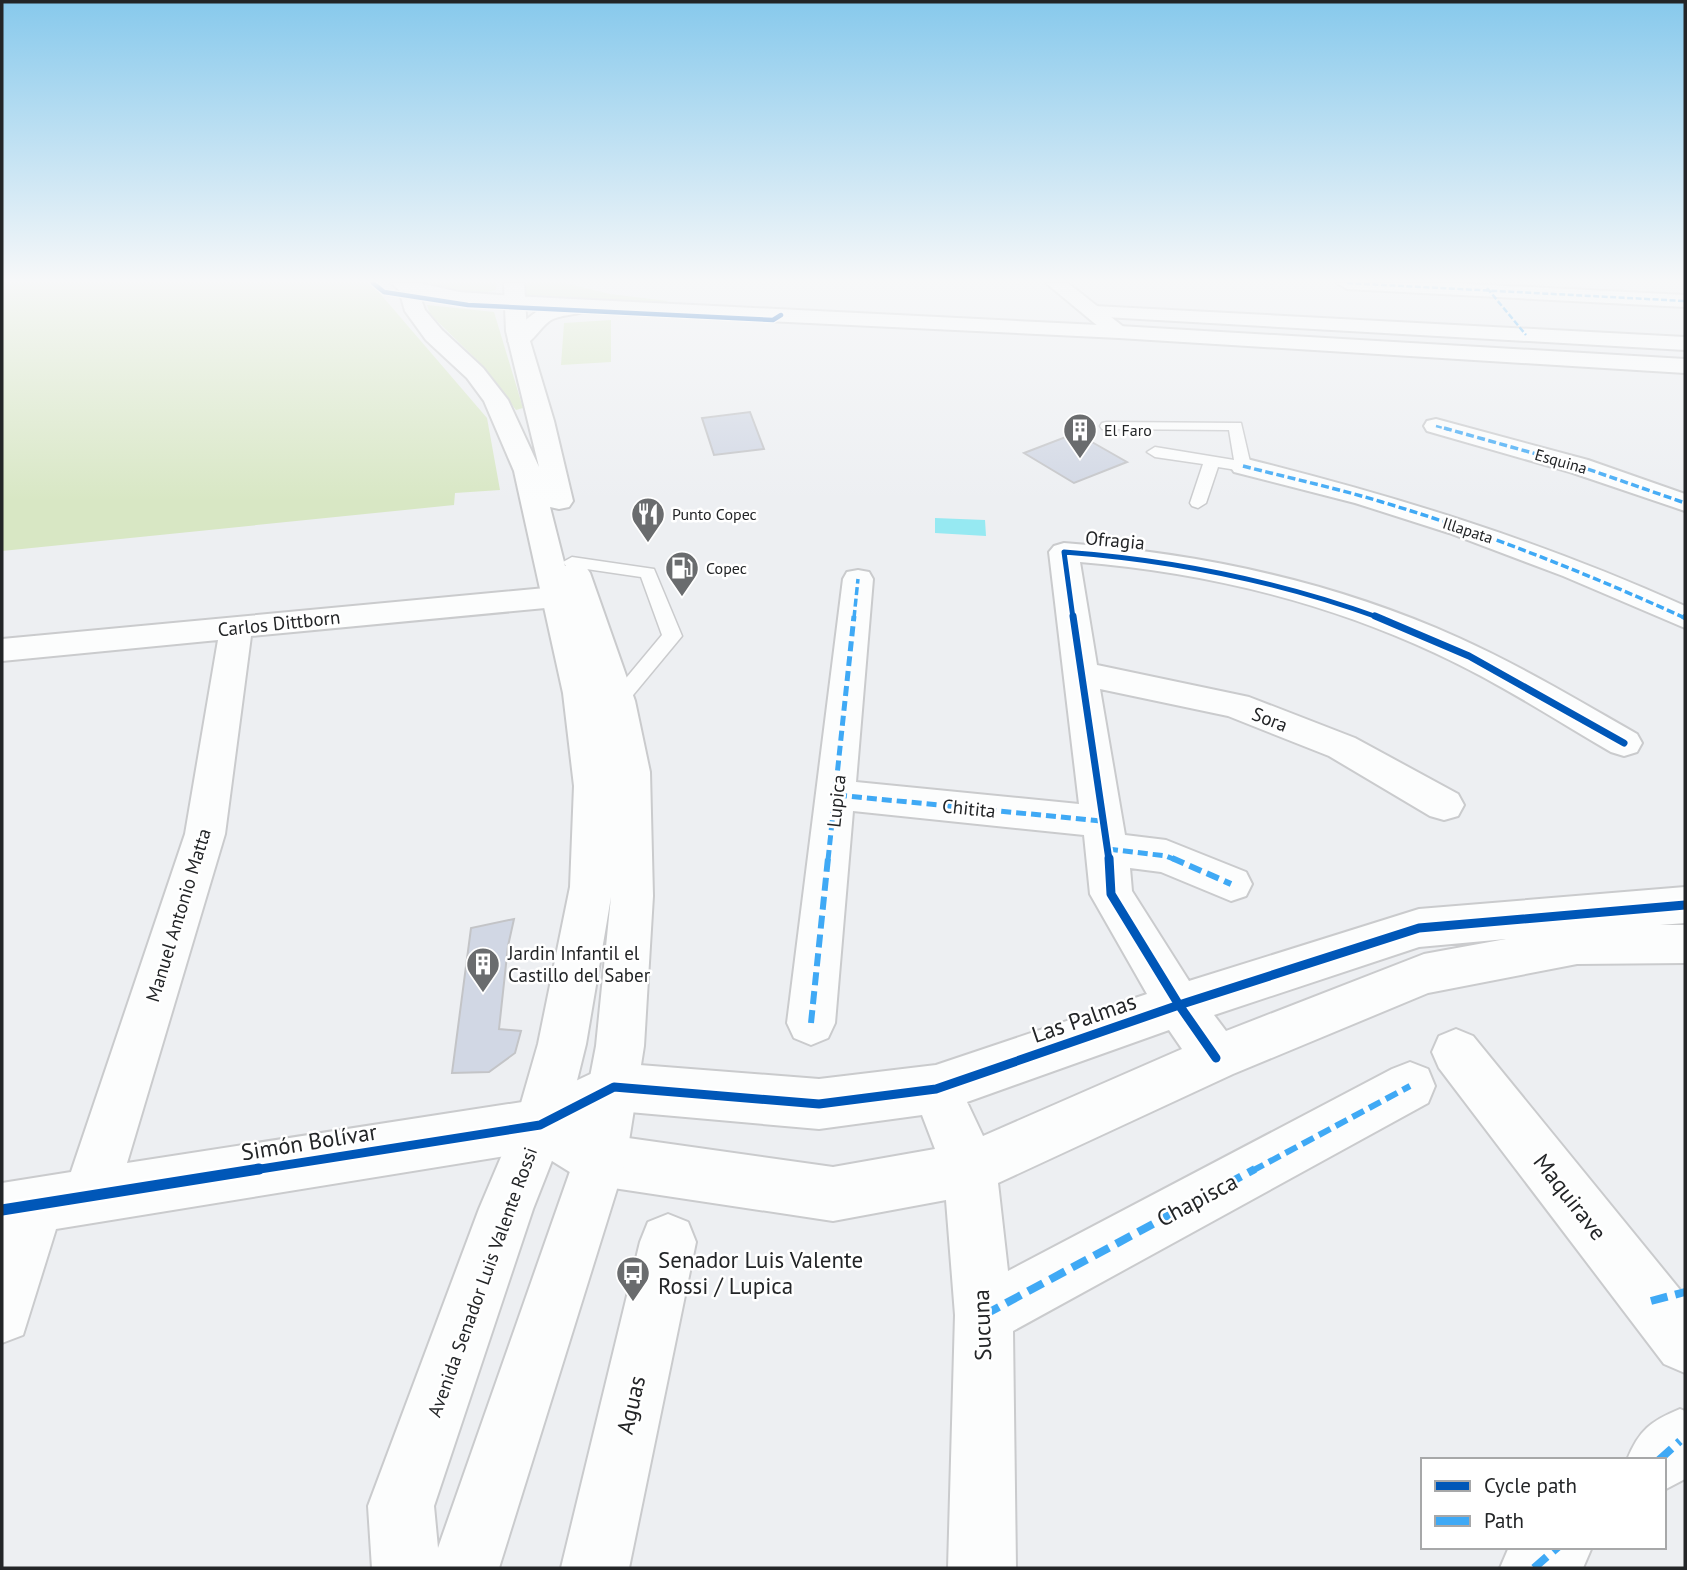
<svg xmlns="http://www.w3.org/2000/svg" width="1687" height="1570" viewBox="0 0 1687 1570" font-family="'PT Sans',sans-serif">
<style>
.green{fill:#d8e7c4}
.water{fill:#96e9f2}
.building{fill:#d1d7e4;stroke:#c3c4c7;stroke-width:2}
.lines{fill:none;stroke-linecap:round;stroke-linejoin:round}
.service-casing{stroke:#cacbcd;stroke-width:3}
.minor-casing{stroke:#cacbcd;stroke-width:4}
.tertiary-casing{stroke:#cacbcd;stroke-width:4}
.secondary-casing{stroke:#cacbcd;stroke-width:4}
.primary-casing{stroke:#cacbcd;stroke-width:4}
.service{fill:#fcfdfd;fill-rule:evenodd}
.minor{fill:#fcfdfd;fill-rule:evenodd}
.tertiary{fill:#fcfdfd;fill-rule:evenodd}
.secondary{fill:#fcfdfd;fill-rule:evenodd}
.primary{fill:#fcfdfd;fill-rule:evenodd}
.quiet-far4{stroke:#3fa9f5;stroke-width:2.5;stroke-dasharray:6 2.5;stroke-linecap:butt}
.quiet-far3{stroke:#3fa9f5;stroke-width:3.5;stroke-dasharray:8 3.5;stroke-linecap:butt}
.quiet-far2{stroke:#3fa9f5;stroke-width:5;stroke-dasharray:10 5;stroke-linecap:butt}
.quiet-far1{stroke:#3fa9f5;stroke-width:6;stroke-dasharray:13 6;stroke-linecap:butt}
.quiet{stroke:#3fa9f5;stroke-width:8;stroke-dasharray:17 8;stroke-linecap:butt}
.cycleway-far4-casing{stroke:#fff;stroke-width:7}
.cycleway-far3-casing{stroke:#fff;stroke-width:9}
.cycleway-far2-casing{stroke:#fff;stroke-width:11}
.cycleway-far1-casing{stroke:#fff;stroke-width:13}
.cycleway-casing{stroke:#fff;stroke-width:16}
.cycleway-far4{stroke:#0057b8;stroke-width:4.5}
.cycleway-far3{stroke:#0057b8;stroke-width:5}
.cycleway-far2{stroke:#0057b8;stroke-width:7}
.cycleway-far1{stroke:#0057b8;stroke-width:9}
.cycleway{stroke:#0057b8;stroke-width:11}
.labels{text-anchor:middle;stroke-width:5;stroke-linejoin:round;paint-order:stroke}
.far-poi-label{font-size:16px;fill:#232527;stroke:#fff;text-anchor:start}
.far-street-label{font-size:16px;fill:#232527;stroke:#fff}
.street-label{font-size:19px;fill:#232527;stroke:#fff}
.poi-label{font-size:19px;fill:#232527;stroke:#fff;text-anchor:start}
.near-street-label{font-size:23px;fill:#232527;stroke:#fff}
.near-poi-label{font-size:23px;fill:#232527;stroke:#fff;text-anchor:start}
</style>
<rect width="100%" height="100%" fill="#edeff2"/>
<path class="green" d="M 2,283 L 371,283 L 487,418 L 500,490 L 455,493 L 454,505 L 2,551 Z
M 429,283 L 497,283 L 496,290 C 478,295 444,297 429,283 Z
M 523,283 L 565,283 L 610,294 L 668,301 L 663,304 L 523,297 Z
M 427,305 L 494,312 L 523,408 L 516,410 L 479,362 L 430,314 Z
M 611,320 L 611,362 L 561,365 L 564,323 Z"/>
<path class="water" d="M 935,518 L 985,520 L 986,536 L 935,533 Z"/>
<path class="building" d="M 750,412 L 764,449 L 714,455 L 702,418 Z
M 1076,433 L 1127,462 L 1074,483 L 1024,453 Z
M 514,919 L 508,946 L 499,1029 L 521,1031 L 515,1053 L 489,1072 L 452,1073 L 471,928 Z"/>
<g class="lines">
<g class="service-casing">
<path id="service" d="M 1107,422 L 1241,423 L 1251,466 L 1243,471 L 1218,467 L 1206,503 L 1198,508 L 1192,506 L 1190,503 L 1203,464 L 1155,457 L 1147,452 L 1155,447 L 1234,460 L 1229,430 L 1102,429 L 1100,426 L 1102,423 Z
M 572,557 L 654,569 L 682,636 L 624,706 L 610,706 L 607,701 L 662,635 L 641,577 L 566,566 L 563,562 Z"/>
</g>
<g class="minor-casing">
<path id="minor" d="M 1337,283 L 1450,283 L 1685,295 L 1685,307 L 1347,289 Z
M 1094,306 L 1685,337 L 1685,350 L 1087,316 L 1084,312 L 1087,308 Z
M 1436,419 L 1588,460 L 1685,494 L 1685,511 L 1570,472 L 1427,431 L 1424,426 L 1427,421 Z
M 1243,458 C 1399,497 1538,540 1685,606 L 1685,628 L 1563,576 L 1449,533 L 1355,503 L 1234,472 L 1230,466 L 1234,460 Z
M 1064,543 C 1199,553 1336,582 1459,638 C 1521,666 1579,701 1637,734 L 1642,743 L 1637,752 L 1624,756 L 1611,752 C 1553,718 1496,681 1435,653 C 1324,601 1202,572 1080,562 L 1097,665 L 1249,697 L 1355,738 L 1458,794 L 1464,805 L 1458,816 L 1444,820 L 1430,816 L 1329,756 L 1228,716 L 1100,689 L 1125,835 L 1166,840 L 1246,872 L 1252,884 L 1246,896 L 1231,901 L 1161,872 L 1130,868 L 1132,891 L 1189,981 L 1419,909 L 1685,887 L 1685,923 L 1660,925 L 1685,925 L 1685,963 L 1577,964 L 1428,993 L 1233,1074 L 998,1183 L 1008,1271 L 1392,1069 L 1410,1062 L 1428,1069 L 1435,1086 L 1428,1103 L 1013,1331 L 1016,1568 L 948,1568 L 955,1315 L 946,1200 L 833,1221 L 600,1186 L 581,1179 L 536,1151 L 56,1229 L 23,1335 L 2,1343 L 2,1183 L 71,1172 L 185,834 L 218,640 L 2,661 L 2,639 L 556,587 L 567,590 L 572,597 L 567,604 L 556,607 L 251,636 L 225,834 L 127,1163 L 535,1100 L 614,1063 L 819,1079 L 936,1065 L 1147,994 L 1090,894 L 1084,835 L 853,811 L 835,1023 L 828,1038 L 811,1045 L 794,1038 L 787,1023 L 843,579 L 847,572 L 858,570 L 869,572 L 873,579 L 856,782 L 1079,804 L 1049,552 L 1054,546 ZM 1506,939 L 1424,954 L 1226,1031 L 1214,1015 L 1419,947 ZM 1169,1030 L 1182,1049 L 983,1136 L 967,1102 ZM 618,1111 L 819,1129 L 922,1115 L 935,1149 L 833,1167 L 607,1135 L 591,1126 Z
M 1456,1029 L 1473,1036 L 1685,1296 L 1685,1373 L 1664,1364 L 1439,1068 L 1432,1052 L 1439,1036 Z
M 668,1214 L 688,1222 L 696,1242 L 629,1568 L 561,1568 L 640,1242 L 648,1222 Z
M 1680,1409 L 1685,1411 L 1685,1479 L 1664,1490 L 1664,1460 L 1627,1460 C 1639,1430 1651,1421 1680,1409 Z
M 1509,1547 L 1592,1547 L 1583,1568 L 1500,1568 Z"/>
</g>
<g class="tertiary-casing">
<path id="tertiary" d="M 1046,283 L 1068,283 L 1130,332 L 1127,337 L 1111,337 Z"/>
</g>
<g class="secondary-casing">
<path id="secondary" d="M 391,283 L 415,283 L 425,310 L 442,330 L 483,368 L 508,400 L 539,467 L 506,331 L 504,283 L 524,283 L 527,331 L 554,421 L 573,501 L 569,507 L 559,509 L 550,507 L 565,566 L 575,564 L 586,567 L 590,573 L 635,701 L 650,772 L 653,896 L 644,1046 L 626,1160 L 499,1568 L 372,1568 L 368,1506 L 479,1209 L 515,1124 L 538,1044 L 570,887 L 574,786 L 563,693 L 514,471 L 484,401 L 467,378 L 426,340 L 405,311 L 399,290 ZM 611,897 L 596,1046 L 574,1160 L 438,1548 L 434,1506 L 533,1209 L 566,1125 L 586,1044 Z"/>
</g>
<g class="primary-casing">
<path id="primary" d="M 401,283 L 419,283 L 459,292 L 512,296 L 1119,326 L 1685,359 L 1685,373 L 1119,338 L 582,312 C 573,315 562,315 553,319 C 537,327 532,351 511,346 L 508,341 L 523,322 L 540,309 L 459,304 L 401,291 L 398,287 Z"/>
</g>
<use href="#service" class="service"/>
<use href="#minor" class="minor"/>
<use href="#tertiary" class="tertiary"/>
<use href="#secondary" class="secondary"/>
<use href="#primary" class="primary"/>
<path class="quiet-far4" d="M 1347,283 L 1685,301
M 1487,288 L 1526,335
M 1436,426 L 1450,430"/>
<path class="quiet-far3" d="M 1444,428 L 1579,466 L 1685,503
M 1243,466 C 1289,478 1336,488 1382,502 C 1486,533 1586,573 1685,618
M 854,618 L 858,579"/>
<path class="quiet-far2" d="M 1682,616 L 1685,618
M 837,795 L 1101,821
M 1108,849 L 1166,856 L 1176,860
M 828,860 L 854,616"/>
<path class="quiet-far1" d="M 1172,858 L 1231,884
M 811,1023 L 828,858
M 1252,1171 L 1410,1086"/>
<path class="quiet" d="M 1651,1301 L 1685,1292
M 984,1315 L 1255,1169
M 1659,1460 L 1680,1441
M 1534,1568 L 1558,1547"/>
<g class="cycleway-far4-casing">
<path id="cycleway-far4" d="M 373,283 L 384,292 L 468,305 L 773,320 L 781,315"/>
</g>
<g class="cycleway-far3-casing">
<path id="cycleway-far3" d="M 1073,618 L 1064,552 C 1172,560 1278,581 1380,618"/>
</g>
<g class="cycleway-far2-casing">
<path id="cycleway-far2" d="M 1073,616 L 1109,860
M 1375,616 L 1469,656 L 1624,743"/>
</g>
<g class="cycleway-far1-casing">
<path id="cycleway-far1" d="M 1109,858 L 1111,894 L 1179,1005 L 1216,1058
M 248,1171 L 540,1125 L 614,1087 L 819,1104 L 936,1089 L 1179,1005 L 1419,928 L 1685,905"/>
</g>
<g class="cycleway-casing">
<path id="cycleway" d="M 2,1210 L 259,1169"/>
</g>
<use href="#cycleway-far4" class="cycleway-far4"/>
<use href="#cycleway-far3" class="cycleway-far3"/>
<use href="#cycleway-far2" class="cycleway-far2"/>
<use href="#cycleway-far1" class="cycleway-far1"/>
<use href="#cycleway" class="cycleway"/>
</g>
<linearGradient id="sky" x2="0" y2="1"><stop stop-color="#87c9ec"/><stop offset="0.56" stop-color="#f7f8f9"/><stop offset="1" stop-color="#f7f8f9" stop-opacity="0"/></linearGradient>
<rect width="1687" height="502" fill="url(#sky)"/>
<defs>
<g id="building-pin" transform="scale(1.75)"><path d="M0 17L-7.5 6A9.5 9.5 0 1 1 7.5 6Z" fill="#6a6c6e" stroke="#fff"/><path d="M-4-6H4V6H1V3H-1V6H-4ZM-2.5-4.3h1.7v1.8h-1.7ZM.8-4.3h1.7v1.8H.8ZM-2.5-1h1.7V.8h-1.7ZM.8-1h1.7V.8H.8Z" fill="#fff"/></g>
<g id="restaurant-pin" transform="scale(1.75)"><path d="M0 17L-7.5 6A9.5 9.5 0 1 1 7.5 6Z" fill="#6a6c6e" stroke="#fff"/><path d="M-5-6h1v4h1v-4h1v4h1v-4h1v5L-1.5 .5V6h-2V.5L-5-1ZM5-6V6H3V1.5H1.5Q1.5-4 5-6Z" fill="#fff"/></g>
<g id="fuel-pin" transform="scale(1.75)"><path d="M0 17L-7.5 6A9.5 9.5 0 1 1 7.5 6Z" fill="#6a6c6e" stroke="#fff"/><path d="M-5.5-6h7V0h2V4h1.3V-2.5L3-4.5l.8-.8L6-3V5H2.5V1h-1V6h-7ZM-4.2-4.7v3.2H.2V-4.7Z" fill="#fff"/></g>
<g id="bus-pin" transform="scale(1.75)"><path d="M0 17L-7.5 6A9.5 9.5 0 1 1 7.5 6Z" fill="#6a6c6e" stroke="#fff"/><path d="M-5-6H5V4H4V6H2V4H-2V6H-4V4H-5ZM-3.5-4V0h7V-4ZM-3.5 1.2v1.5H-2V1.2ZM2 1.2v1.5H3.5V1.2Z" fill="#fff"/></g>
</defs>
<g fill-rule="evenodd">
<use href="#building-pin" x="1080" y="430"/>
<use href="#restaurant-pin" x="648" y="514"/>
<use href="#fuel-pin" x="682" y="568"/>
<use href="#building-pin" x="483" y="964"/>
<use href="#bus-pin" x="633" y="1273"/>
</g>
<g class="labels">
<g class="far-poi-label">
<text x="1104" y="436">El Faro</text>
<text x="672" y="520">Punto Copec</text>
<text x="706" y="574">Copec</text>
</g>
<g class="far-street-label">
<text transform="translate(1561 461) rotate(16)" y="6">Esquina</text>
<text transform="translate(1468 530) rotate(18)" y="6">Illapata</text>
</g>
<g class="street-label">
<text transform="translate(1115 540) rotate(5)" y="7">Ofragia</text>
<text transform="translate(279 623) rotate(-6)" y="7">Carlos Dittborn</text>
<text transform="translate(1270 719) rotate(21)" y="7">Sora</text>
<text transform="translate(836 801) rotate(-84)" y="7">Lupica</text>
<text transform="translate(969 808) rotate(6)" y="7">Chitita</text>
<text transform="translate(178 915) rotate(-73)" y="7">Manuel Antonio Matta</text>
<text transform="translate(482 1282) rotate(-70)" y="7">Avenida Senador Luis Valente Rossi</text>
</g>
<g class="poi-label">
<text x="508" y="960">Jardin Infantil el<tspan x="508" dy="22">Castillo del Saber</tspan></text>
</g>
<g class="near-street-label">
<text transform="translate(1084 1018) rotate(-19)" y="8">Las Palmas</text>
<text transform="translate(309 1142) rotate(-9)" y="8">Simón Bolívar</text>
<text transform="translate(1570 1197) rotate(52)" y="8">Maquirave</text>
<text transform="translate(1197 1200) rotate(-28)" y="8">Chapisca</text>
<text transform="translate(982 1325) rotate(-92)" y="8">Sucuna</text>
<text transform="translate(631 1405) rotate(-77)" y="8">Aguas</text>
</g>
<g class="near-poi-label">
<text x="658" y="1268">Senador Luis Valente<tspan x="658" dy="26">Rossi / Lupica</tspan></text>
</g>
</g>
<rect width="1687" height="1570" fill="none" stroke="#232527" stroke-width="7"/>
<rect x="1421" y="1458" width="245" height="91" fill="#ffffff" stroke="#a7a8a9" stroke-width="2"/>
<rect x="1435" y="1481" width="35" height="10" fill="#0057b8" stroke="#a7a8a9" stroke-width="2"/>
<text x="1484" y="1493" font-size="21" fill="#232527">Cycle path</text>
<rect x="1435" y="1516" width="35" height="10" fill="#3fa9f5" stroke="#a7a8a9" stroke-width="2"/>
<text x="1484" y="1528" font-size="21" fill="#232527">Path</text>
</svg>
